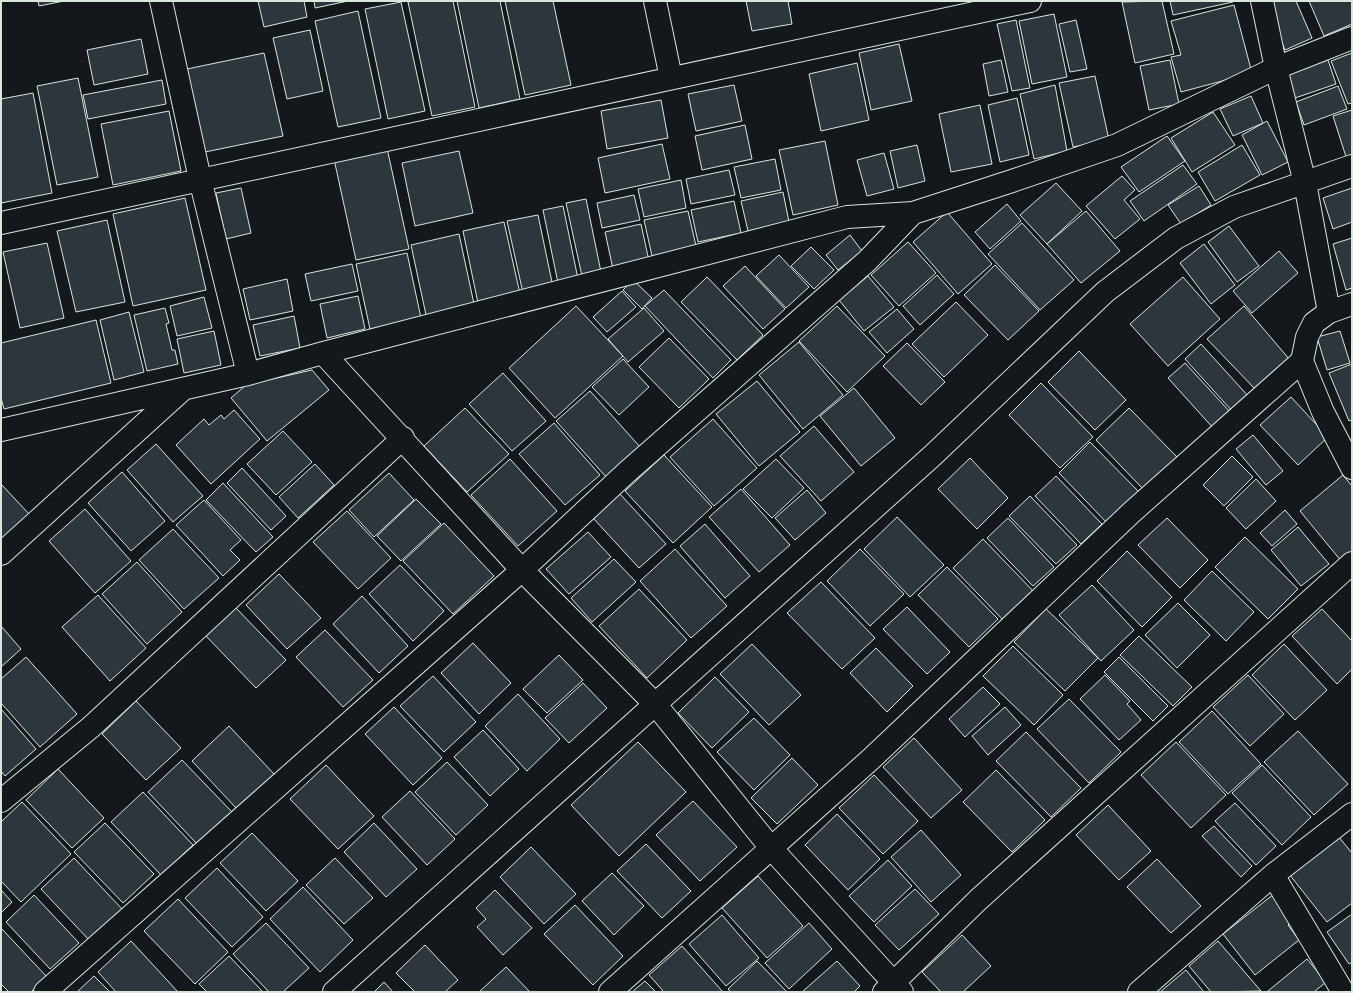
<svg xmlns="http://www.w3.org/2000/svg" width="1353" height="993" viewBox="0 0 1353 993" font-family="'Source Sans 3',sans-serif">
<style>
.building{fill:#2c363c;stroke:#d8e6dc}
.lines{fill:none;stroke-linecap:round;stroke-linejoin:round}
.street-casing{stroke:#d8e6dc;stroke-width:24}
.street{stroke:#14181c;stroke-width:22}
</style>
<rect width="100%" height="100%" fill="#14181c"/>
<path class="building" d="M 38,1 L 64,1 L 39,6 Z
M 258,1 L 304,1 L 307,17 L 264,27 Z
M 314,1 L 348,1 L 315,8 Z
M 414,1 L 453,1 L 475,107 L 432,116 L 408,2 Z
M 457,1 L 500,1 L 520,99 L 479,108 Z
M 505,1 L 553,1 L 571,85 L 525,95 Z
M 746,1 L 788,1 L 792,24 L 752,31 Z
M 1162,1 L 1174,54 L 1135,63 L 1122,2 Z
M 1170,1 L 1233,1 L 1233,2 L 1173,15 Z
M 1276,1 L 1296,1 L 1312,38 L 1285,50 L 1272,18 L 1270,3 Z
M 1309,1 L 1352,1 L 1352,24 L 1324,36 Z
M 401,2 L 425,111 L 388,119 L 365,9 Z
M 1234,5 L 1252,73 L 1181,92 L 1171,57 L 1181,55 L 1171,21 Z
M 358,11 L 381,118 L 338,127 L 315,21 Z
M 1054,14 L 1067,77 L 1032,84 L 1019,21 Z
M 1016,20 L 1030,88 L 1012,91 L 997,24 Z
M 1076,20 L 1087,69 L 1070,72 L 1059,24 Z
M 310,30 L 323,91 L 287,99 L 273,38 Z
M 141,39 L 148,74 L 94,85 L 87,50 Z
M 899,44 L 912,101 L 871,110 L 859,53 Z
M 264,53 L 283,136 L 205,152 L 187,69 Z
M 1352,53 L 1352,103 L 1348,104 L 1331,61 Z
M 1001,60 L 1008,92 L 989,96 L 983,64 Z
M 1170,60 L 1179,104 L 1149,110 L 1140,66 Z
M 1328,60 L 1336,84 L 1295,98 L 1287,75 Z
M 857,63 L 869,120 L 821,131 L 809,74 Z
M 1095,76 L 1109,140 L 1073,147 L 1059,83 Z
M 78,78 L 98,177 L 57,185 L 37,86 Z
M 162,80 L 166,104 L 88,119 L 83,95 Z
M 734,85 L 742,121 L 696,131 L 688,94 Z
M 1055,85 L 1067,151 L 1034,159 L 1020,94 Z
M 1338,86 L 1347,109 L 1304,125 L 1296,102 Z
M 33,93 L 52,193 L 1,203 L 1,99 Z
M 1251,96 L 1263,123 L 1233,136 L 1220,109 Z
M 1017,98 L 1029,155 L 1000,162 L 988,105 Z
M 661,100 L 668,138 L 607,149 L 601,111 Z
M 980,105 L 992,164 L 951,172 L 939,114 Z
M 1352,110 L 1352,158 L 1347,160 L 1333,116 Z
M 169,111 L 181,171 L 113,185 L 101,124 Z
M 1213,112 L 1235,145 L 1192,172 L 1171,138 Z
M 1267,121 L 1288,162 L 1262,175 L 1242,135 Z
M 745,125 L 752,159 L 702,170 L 695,136 Z
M 1167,136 L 1185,161 L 1139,192 L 1121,167 Z
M 825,141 L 838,205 L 793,215 L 779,150 Z
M 662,144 L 670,179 L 605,193 L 598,158 Z
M 917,145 L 925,181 L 898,188 L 890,151 Z
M 1242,145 L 1260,175 L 1215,201 L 1198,172 Z
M 387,148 L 409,249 L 356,260 L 334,159 Z
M 459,151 L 473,213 L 415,226 L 402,163 Z
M 884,153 L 894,189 L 867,196 L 857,160 Z
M 775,159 L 781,190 L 741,198 L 734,167 Z
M 1183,165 L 1197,184 L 1144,221 L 1130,201 Z
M 729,170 L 735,195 L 691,204 L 686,179 Z
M 1122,176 L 1135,190 L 1124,200 L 1140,219 L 1115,239 L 1086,206 Z
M 681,180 L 686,208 L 644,217 L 638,189 Z
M 1056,183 L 1082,211 L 1047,244 L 1020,215 Z
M 1199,186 L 1211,205 L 1181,224 L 1168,205 Z
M 241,188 L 251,233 L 226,239 L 216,193 Z
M 1352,188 L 1352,222 L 1333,229 L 1323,198 Z
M 783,192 L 789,222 L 748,231 L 741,201 Z
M 634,195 L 640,220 L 602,228 L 597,203 Z
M 185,198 L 206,290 L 133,306 L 113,214 Z
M 586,199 L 601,272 L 582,276 L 566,203 Z
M 734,201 L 741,233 L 698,242 L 691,210 Z
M 1007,204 L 1021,221 L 990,249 L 975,232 Z
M 563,206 L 578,279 L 558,283 L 543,210 Z
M 688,211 L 696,246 L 652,256 L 644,220 Z
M 1086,211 L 1120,251 L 1081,283 L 1047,244 Z
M 947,212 L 992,264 L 958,294 L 913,242 Z
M 538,215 L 553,287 L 523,293 L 507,221 Z
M 107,220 L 125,302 L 76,312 L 57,231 Z
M 504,222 L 520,294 L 478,303 L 463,231 Z
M 1022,223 L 1074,280 L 1040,310 L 988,254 Z
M 641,224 L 649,261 L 613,269 L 605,232 Z
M 1229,226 L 1259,266 L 1237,282 L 1208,242 Z
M 459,234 L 474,304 L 426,315 L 411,245 Z
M 850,235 L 862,251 L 838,270 L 826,255 Z
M 1352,238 L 1352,288 L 1346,290 L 1333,244 Z
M 908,242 L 936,273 L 899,306 L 871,275 Z
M 47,243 L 64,318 L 20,328 L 3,252 Z
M 1204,244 L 1235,285 L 1211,304 L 1180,263 Z
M 811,247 L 834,270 L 814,289 L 791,266 Z
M 1279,251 L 1298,273 L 1252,313 L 1233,291 Z
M 407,253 L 421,318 L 370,329 L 356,264 Z
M 779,255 L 809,287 L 786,308 L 756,276 Z
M 352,264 L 358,291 L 311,301 L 305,274 Z
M 995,265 L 1039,311 L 1008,340 L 964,295 Z
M 745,266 L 785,309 L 763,329 L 723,286 Z
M 937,275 L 954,294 L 920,325 L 903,306 Z
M 868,276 L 894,307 L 864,331 L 839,300 Z
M 707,277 L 763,335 L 737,360 L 681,302 Z
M 1183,277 L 1220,319 L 1168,366 L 1130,324 Z
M 287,279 L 293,311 L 250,320 L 243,289 Z
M 633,280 L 652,298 L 642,309 L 623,290 Z
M 664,290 L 731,360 L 713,378 L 645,306 Z
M 622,291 L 636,307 L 607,332 L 593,317 Z
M 358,296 L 365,329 L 327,338 L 320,304 Z
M 204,297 L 212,328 L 177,336 L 170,306 Z
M 956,302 L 988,335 L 944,377 L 912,344 Z
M 576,306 L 623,356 L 555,418 L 509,368 Z
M 837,306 L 885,356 L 847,392 L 799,341 Z
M 1244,306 L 1290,360 L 1256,390 L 1207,339 Z
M 165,308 L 169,323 L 166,324 L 172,350 L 175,350 L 178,364 L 147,371 L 134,315 Z
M 644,308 L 664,331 L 628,362 L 608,339 Z
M 897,309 L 914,329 L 887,353 L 869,332 Z
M 129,312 L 144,372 L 114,380 L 100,320 Z
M 294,316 L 300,348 L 260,356 L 253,325 Z
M 96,320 L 111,383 L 4,409 L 1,398 L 1,343 Z
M 214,331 L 221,365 L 184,373 L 177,339 Z
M 1340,331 L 1350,363 L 1327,370 L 1317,337 Z
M 669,338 L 709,379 L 679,408 L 639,367 Z
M 799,342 L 843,395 L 803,429 L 759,375 Z
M 907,343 L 945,382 L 921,405 L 883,366 Z
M 1201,344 L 1249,397 L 1233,412 L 1185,359 Z
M 1079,351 L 1126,400 L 1095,430 L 1048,382 Z
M 623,359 L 649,387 L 619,415 L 592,387 Z
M 1185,363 L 1231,413 L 1214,429 L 1168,378 Z
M 1352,364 L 1352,420 L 1349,421 L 1329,373 Z
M 312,370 L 329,390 L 267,441 L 231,398 L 246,385 Z
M 503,373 L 546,421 L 512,451 L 469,404 Z
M 757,381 L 800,432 L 759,466 L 716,414 Z
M 1041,383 L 1093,437 L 1060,468 L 1009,415 Z
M 854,388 L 895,438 L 861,466 L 820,416 Z
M 590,391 L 641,448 L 607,478 L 556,421 Z
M 1291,397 L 1328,437 L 1298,465 L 1260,425 Z
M 465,408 L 509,454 L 467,492 L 424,446 Z
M 1129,408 L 1178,458 L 1144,490 L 1096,440 Z
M 234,410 L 260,439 L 211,484 L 176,445 L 204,419 L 209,425 L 221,415 L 224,419 Z
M 713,419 L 757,468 L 714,506 L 670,457 Z
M 554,423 L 600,475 L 565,505 L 519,454 Z
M 814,426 L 854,472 L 821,501 L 780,456 Z
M 283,431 L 312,462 L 276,495 L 247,464 Z
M 1253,435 L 1283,471 L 1266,485 L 1236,449 Z
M 1090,442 L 1141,494 L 1109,525 L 1059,473 Z
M 156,444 L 203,496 L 173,522 L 127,470 Z
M 664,455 L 712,507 L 673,543 L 625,491 Z
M 1232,456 L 1253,477 L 1224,506 L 1203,485 Z
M 970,458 L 1008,498 L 977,529 L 938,489 Z
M 510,459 L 557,511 L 518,546 L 471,495 Z
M 776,459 L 804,488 L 772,518 L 743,489 Z
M 315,464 L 334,485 L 298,518 L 279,497 Z
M 242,468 L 286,516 L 271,530 L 227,483 Z
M 122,472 L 165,521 L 131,551 L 88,503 Z
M 389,473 L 414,500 L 374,537 L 349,510 Z
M 1343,475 L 1352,486 L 1352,553 L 1342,562 L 1300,511 Z
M 1056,476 L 1102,524 L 1081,544 L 1035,496 Z
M 1256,479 L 1276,501 L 1246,529 L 1226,508 Z
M 223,483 L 273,537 L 256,552 L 206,500 Z
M 1,484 L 30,515 L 1,540 Z
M 741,489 L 790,545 L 759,572 L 709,517 Z
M 807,490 L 826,513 L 795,540 L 775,518 Z
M 620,494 L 666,544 L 639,568 L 593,518 Z
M 1030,496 L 1077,545 L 1056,564 L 1009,516 Z
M 416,499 L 441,524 L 401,561 L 377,536 Z
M 204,500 L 241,540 L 230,550 L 240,560 L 223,576 L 176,525 Z
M 85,509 L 131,561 L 95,593 L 49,541 Z
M 1285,510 L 1297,524 L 1272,546 L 1260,533 Z
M 347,511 L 391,558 L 358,589 L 313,542 Z
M 897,517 L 944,565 L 910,597 L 864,549 Z
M 1008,518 L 1054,567 L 1033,586 L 987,538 Z
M 1167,518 L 1208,560 L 1180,588 L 1138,545 Z
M 444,523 L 494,576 L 453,614 L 403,561 Z
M 705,524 L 750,576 L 725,598 L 680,546 Z
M 1298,527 L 1329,564 L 1301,586 L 1271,550 Z
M 173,529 L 219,578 L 184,609 L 139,560 Z
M 588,532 L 611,557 L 569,594 L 546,569 Z
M 1245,537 L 1298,589 L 1268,619 L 1215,567 Z
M 983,539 L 1036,594 L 1006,623 L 953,568 Z
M 675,549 L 727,606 L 691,638 L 640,581 Z
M 860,549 L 904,594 L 870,626 L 827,581 Z
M 1127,551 L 1172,597 L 1142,627 L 1097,581 Z
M 614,559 L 636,582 L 592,622 L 571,598 Z
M 137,562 L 182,612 L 147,644 L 102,594 Z
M 400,565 L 444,611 L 413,641 L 369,594 Z
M 947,567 L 998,619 L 969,647 L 918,595 Z
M 1212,571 L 1254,612 L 1226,641 L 1184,600 Z
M 279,574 L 321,618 L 287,649 L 246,605 Z
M 821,582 L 875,638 L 842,669 L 787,613 Z
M 1092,585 L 1134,630 L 1101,661 L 1059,615 Z
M 639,589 L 687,640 L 647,678 L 599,626 Z
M 98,595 L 146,648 L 110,681 L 62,627 Z
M 362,596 L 408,646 L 379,673 L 333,624 Z
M 1178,603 L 1210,635 L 1177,668 L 1145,635 Z
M 907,607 L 950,652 L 927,674 L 883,629 Z
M 236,608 L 286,660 L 256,688 L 206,636 Z
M 1046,609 L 1098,658 L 1065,691 L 1014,642 Z
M 1322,609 L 1352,641 L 1352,669 L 1337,684 L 1292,636 Z
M 1,626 L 21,649 L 1,667 Z
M 325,630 L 373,680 L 343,707 L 296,657 Z
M 1139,636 L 1192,687 L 1173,706 L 1120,655 Z
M 473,643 L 511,683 L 479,714 L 441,673 Z
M 752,644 L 801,695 L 769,725 L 720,674 Z
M 1284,644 L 1327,690 L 1295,720 L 1252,675 Z
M 1013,646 L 1063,695 L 1034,725 L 983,676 Z
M 876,648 L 913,686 L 887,712 L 850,673 Z
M 559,655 L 583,680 L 547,713 L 523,689 Z
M 26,657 L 77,714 L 40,747 L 1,703 L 1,679 Z
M 1119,657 L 1168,706 L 1153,721 L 1104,672 Z
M 1105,675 L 1130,701 L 1127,704 L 1141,720 L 1119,740 L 1080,699 Z
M 1248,675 L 1284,714 L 1250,746 L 1213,707 Z
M 433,676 L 476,722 L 444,752 L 400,706 Z
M 715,677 L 749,712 L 712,748 L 678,713 Z
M 583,683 L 607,708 L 569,743 L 545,718 Z
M 983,687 L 1000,704 L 965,737 L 949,719 Z
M 518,694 L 560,739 L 527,771 L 485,726 Z
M 1069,699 L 1121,752 L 1089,783 L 1037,729 Z
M 136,701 L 181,748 L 146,780 L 102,734 Z
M 394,707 L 442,758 L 413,785 L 365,734 Z
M 1005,707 L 1021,725 L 988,755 L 972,736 Z
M 1,709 L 36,749 L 5,776 L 1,771 Z
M 1212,711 L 1261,764 L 1228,794 L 1179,742 Z
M 754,718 L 790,755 L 754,790 L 717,752 Z
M 229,726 L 274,774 L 237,809 L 192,761 Z
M 483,730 L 519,769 L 490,796 L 454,757 Z
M 1298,731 L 1348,784 L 1314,815 L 1264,762 Z
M 1026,732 L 1081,788 L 1051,817 L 996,761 Z
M 914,738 L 962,790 L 931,818 L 883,767 Z
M 638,742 L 686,792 L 619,856 L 571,805 Z
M 1176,742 L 1226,795 L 1191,828 L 1141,775 Z
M 792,758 L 818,785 L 777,824 L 751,798 Z
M 182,760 L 232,812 L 198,845 L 148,792 Z
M 447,762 L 488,805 L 456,835 L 415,792 Z
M 326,765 L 374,816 L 338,849 L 290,799 Z
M 1262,765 L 1311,817 L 1282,845 L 1232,793 Z
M 58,769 L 104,818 L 72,848 L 26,800 Z
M 996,770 L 1045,820 L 1012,852 L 963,802 Z
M 874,775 L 918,821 L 883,854 L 839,808 Z
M 410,791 L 455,839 L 427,865 L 382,817 Z
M 143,792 L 193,845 L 161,875 L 111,822 Z
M 693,801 L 737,847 L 700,881 L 656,835 Z
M 22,802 L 71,854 L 21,902 L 1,881 L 1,822 Z
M 1235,803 L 1276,846 L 1256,865 L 1215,821 Z
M 1108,805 L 1151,851 L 1119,880 L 1076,835 Z
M 837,814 L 880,859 L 848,890 L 805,845 Z
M 105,823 L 154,874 L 123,903 L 74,852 Z
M 374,823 L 417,869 L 386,897 L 344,852 Z
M 1214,826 L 1252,866 L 1241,877 L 1202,836 Z
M 921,830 L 961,875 L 931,902 L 891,857 Z
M 252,833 L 298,881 L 266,911 L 220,863 Z
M 1338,836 L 1352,853 L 1352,903 L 1327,922 L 1289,874 Z
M 646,844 L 691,891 L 662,918 L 617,871 Z
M 531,847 L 576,894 L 544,924 L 500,877 Z
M 74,858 L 123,910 L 90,941 L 41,889 Z
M 335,858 L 373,898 L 344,924 L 306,885 Z
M 1157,859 L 1201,906 L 1171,933 L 1127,887 Z
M 888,860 L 912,886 L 874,922 L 849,896 Z
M 217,868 L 263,917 L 232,947 L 185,898 Z
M 612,873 L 644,906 L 614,935 L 582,901 Z
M 758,876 L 803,926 L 767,958 L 722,908 Z
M 303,887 L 353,940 L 320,972 L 270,919 Z
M 915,889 L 939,914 L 899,950 L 875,925 Z
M 1,890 L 12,902 L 1,913 Z
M 495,890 L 532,928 L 503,955 L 477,927 L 486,919 L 476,908 Z
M 1274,894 L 1294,920 L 1288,925 L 1299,940 L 1255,975 L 1223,934 Z
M 34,895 L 79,943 L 50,969 L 6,922 Z
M 178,899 L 228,952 L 195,984 L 144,931 Z
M 575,905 L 623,956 L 593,985 L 544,934 Z
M 1352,914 L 1352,962 L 1349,964 L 1327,932 Z
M 722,915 L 759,958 L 726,986 L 689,944 Z
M 266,923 L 309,968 L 283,992 L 269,992 L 233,954 Z
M 809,923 L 832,949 L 789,989 L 765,963 Z
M 1,928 L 47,977 L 31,992 L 9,992 L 1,984 Z
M 962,935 L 991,966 L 963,992 L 941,992 L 922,972 Z
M 131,941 L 178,992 L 116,992 L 98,972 Z
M 1218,941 L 1261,991 L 1211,992 L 1189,966 Z
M 425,945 L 458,980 L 445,992 L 415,992 L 396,973 Z
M 682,946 L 723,992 L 664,992 L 649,975 Z
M 229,956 L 263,992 L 207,992 L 199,984 Z
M 1307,959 L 1326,982 L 1314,992 L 1269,992 L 1268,991 Z
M 757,961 L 787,992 L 731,992 L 728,989 Z
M 837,961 L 860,986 L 854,992 L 802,992 Z
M 506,967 L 530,992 L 479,992 Z
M 1186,970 L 1204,992 L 1160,992 Z
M 94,976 L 110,992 L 77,992 Z
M 645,981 L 656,992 L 632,992 Z
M 384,982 L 393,992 L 374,992 Z"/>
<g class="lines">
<g class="street-casing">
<path id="street" d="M 161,1 L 200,179 L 248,374
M 655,1 L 671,78
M 1262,1 L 1276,68 L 1305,183 L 1329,312
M 1,223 L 1030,1
M 1352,304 L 1329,312 L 1314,323 L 1307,337 L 1302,361 L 1323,412 L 1352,468
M 323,353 L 522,570 L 656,705 L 771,848 L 902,992
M 1,430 L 248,374 L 323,353 L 847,217 L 913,213 L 1012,181 L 1117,145 L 1276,68 L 1352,38
M 1,554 L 182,390
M 1,801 L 91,727 L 403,438
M 1273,875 L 1343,992
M 45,992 L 522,570 L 627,472 L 867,261 L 913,213
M 334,992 L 931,457 L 1105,292 L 1176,238 L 1234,207 L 1352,166
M 610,992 L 871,759 L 1132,512 L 1302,361
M 884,992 L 978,900 L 1352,563
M 1139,992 L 1273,875 L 1352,814"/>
</g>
<use href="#street" class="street"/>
</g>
<rect width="1353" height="993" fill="none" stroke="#d8e6dc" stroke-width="4"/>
</svg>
